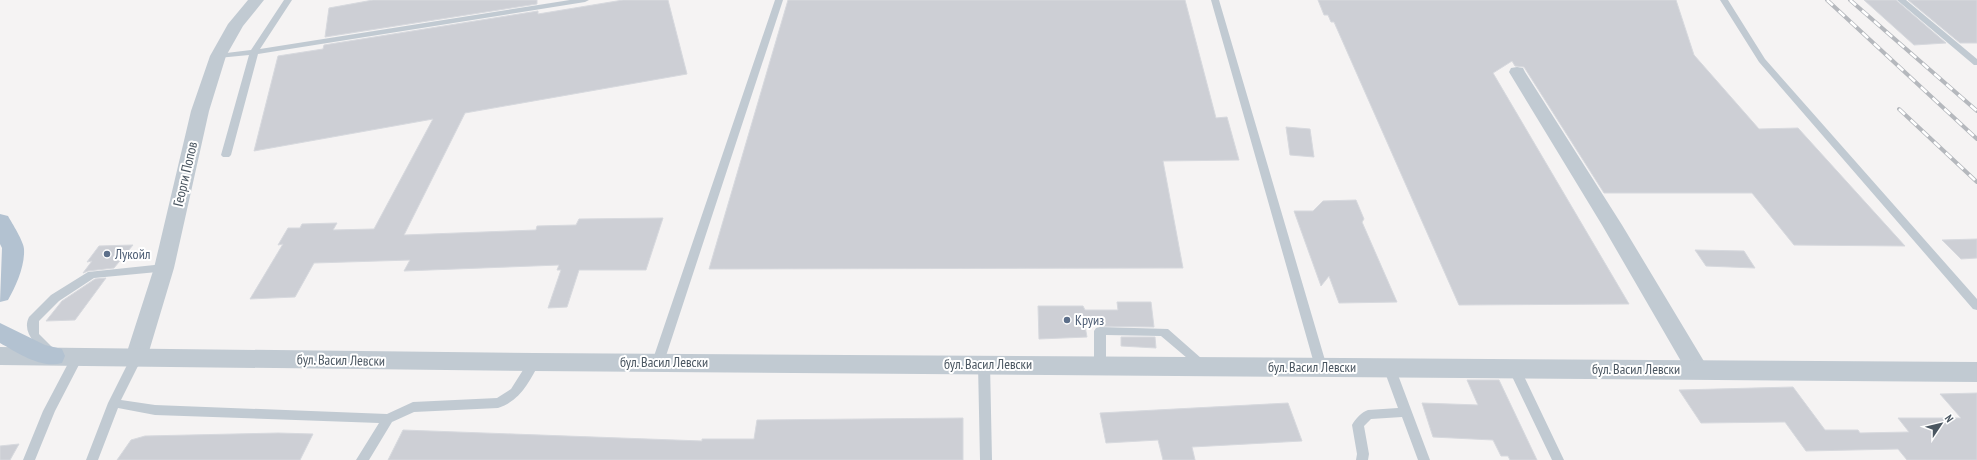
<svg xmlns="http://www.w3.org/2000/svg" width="1977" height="460" viewBox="0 0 1977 460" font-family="'PT Sans Narrow',sans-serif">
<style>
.building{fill:#cdcfd5;stroke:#d7d9de}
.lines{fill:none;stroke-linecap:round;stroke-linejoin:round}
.service{fill:#c1cad2;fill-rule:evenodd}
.minor{fill:#c1cad2;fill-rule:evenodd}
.tertiary{fill:#c1cad2;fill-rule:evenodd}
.primary{fill:#b3c2d1;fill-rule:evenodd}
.rail-casing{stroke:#b5b8bd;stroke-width:4}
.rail{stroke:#fff;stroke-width:2.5;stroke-dasharray:8;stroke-linecap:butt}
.service-dot{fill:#5c6f8a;stroke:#fff;stroke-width:1.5}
.labels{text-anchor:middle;stroke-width:4;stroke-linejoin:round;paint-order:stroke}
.street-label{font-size:14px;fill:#4a5661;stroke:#fff}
.service-label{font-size:14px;fill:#4e5e75;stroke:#fff;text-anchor:start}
</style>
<rect width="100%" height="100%" fill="#f5f3f3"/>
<path class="building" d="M 373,0 L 537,0 L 537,4 L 325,37 L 329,8 Z
M 623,0 L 668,0 L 687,74 L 465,113 L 404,235 L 536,230 L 537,226 L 576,225 L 579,219 L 663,218 L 646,270 L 579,270 L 567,307 L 548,308 L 561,270 L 557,270 L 559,265 L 404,271 L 410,260 L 314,263 L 295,297 L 250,299 L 283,244 L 278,245 L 288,228 L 300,228 L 302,224 L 337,223 L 333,230 L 374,229 L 433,119 L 254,151 L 278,56 L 323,49 L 324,45 L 538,11 L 538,14 Z
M 788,0 L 1185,0 L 1216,118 L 1227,117 L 1239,160 L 1163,161 L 1183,268 L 709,269 Z
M 1318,0 L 1676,0 L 1694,55 L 1759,129 L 1798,128 L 1905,246 L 1794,245 L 1752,193 L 1604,193 L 1524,67 L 1515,66 L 1512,61 L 1493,73 L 1629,304 L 1459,305 L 1334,22 L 1331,22 L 1328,15 L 1324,15 Z
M 1864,0 L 1896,0 L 1946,43 L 1914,45 Z
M 1908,0 L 1977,0 L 1977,43 L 1960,43 Z
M 1286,127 L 1310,129 L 1314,157 L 1290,155 Z
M 1356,200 L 1364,219 L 1362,222 L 1397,302 L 1339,303 L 1329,276 L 1321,286 L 1294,211 L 1313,211 L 1323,201 Z
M 1977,239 L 1977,258 L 1961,259 L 1942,240 Z
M 133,245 L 114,268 L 88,271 L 83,273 L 92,261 L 87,262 L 99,246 Z
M 1695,250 L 1744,251 L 1755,268 L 1706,266 Z
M 106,278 L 75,320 L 46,321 L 62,301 L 95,279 Z
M 1117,302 L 1151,302 L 1154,327 L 1085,326 L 1087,337 L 1039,339 L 1038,306 L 1083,306 L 1085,310 L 1118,310 Z
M 1121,337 L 1155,337 L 1156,348 L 1121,346 Z
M 1467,380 L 1499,380 L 1537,460 L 1510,460 L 1508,456 L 1501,456 L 1493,440 L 1433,437 L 1422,403 L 1478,405 Z
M 1793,387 L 1825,430 L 1858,430 L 1860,433 L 1909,432 L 1898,418 L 1961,418 L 1940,394 L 1977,393 L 1977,460 L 1907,460 L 1898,449 L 1806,451 L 1785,422 L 1701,423 L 1679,390 Z
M 1288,403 L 1302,441 L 1192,447 L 1195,460 L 1163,460 L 1158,440 L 1106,443 L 1100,413 Z
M 963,418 L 963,460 L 388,460 L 403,430 L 702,441 L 702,439 L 754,439 L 757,420 Z
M 278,433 L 313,434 L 300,460 L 117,460 L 131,440 L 145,436 Z
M 19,444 L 10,460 L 0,460 L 0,446 Z"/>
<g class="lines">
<path class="service" d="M 284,0 L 292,0 L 260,49 L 570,0 L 589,0 L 585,2 L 258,54 L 231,155 L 229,157 L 223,157 L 221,155 L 249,55 L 218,58 L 214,56 L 218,54 L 251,50 Z
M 775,0 L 783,0 L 664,362 L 662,365 L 658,366 L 654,365 L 652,362 Z
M 1211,0 L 1219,0 L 1327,367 L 1325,370 L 1321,371 L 1317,370 L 1315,367 Z
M 1720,0 L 1728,0 L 1765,59 L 1977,299 L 1977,310 L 1973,309 L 1759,62 Z
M 1897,0 L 1906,0 L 1977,59 L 1977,65 L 1974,65 Z
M 164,264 L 169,268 L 168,271 L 94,278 L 59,301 L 39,321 L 39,334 L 55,350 L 57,353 L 55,356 L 47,356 C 38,346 21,333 29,317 L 51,295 L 88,272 Z
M 1100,327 L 1168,329 L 1210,366 L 1208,369 L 1204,370 L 1200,369 L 1161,336 L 1106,335 L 1106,365 L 1104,368 L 1100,369 L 1096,368 L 1094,365 L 1094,331 L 1096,328 Z
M 77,353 L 81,354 L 83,357 L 55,411 L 35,460 L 23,460 L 43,411 L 73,354 Z
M 136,354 L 140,355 L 142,358 L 121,400 L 155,405 L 387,414 L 413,402 L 497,398 L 511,389 L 530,359 L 534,358 L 538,359 L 540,362 C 529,382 521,400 498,408 L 414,412 L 392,422 L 369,460 L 356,460 L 379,423 L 155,415 L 118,408 L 98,460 L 86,460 L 108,403 L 132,355 Z
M 984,360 L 988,361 L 990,364 L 992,460 L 980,460 L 978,364 L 980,361 Z
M 1389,363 L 1393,364 L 1395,367 L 1430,460 L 1418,460 L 1402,417 L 1371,419 L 1364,426 L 1369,454 L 1368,460 L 1356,460 L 1357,454 L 1352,425 C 1355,419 1362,412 1368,410 L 1398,408 L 1383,367 L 1385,364 Z
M 1514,364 L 1518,365 L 1520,368 L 1564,460 L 1552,460 L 1508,368 L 1510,365 Z"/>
<path class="minor" d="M 248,0 L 264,0 L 243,26 L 226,56 L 209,111 L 174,268 L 147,358 L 144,364 L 136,367 L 128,364 L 125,358 L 154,268 L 191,111 L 210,56 L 228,24 Z
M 1517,67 L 1523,68 L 1525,72 L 1622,225 L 1705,363 L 1708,369 L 1705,375 L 1697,378 L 1689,375 L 1602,225 L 1509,72 L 1511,68 Z"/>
<path class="tertiary" d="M 0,347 L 534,353 L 1977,362 L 1977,382 L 534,371 L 0,365 Z"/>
<path class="primary" d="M 0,214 L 8,216 C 12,223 24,242 24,249 C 25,266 16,286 8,300 L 0,302 L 2,248 L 0,244 Z
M 0,323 L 45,345 L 62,349 L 65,356 L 62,363 C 41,369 18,353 0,343 Z"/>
<g class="rail-casing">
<path id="rail" d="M 1827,0 L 1977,139
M 1850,0 L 1977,111
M 1899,109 L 1977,182"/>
</g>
<use href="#rail" class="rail"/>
</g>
<g class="service-dot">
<circle cx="107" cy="254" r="4"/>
<circle cx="1067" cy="320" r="4"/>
</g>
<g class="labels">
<g class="street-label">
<text transform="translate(185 174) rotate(-77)" y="5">Георги Попов</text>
<text transform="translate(341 360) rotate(1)" y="5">бул. Васил Левски</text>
<text x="664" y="367">бул. Васил Левски</text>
<text x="988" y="369">бул. Васил Левски</text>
<text x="1312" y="372">бул. Васил Левски</text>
<text x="1636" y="374">бул. Васил Левски</text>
</g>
<g class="service-label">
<text x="115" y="259">Лукойл</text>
<text x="1075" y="325">Круиз</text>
</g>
</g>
<g transform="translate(1941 424) rotate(55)" stroke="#ffffff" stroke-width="3" paint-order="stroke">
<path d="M0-3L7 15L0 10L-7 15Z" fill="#4a5661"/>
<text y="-6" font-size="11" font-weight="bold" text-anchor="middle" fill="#4a5661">N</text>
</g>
</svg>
